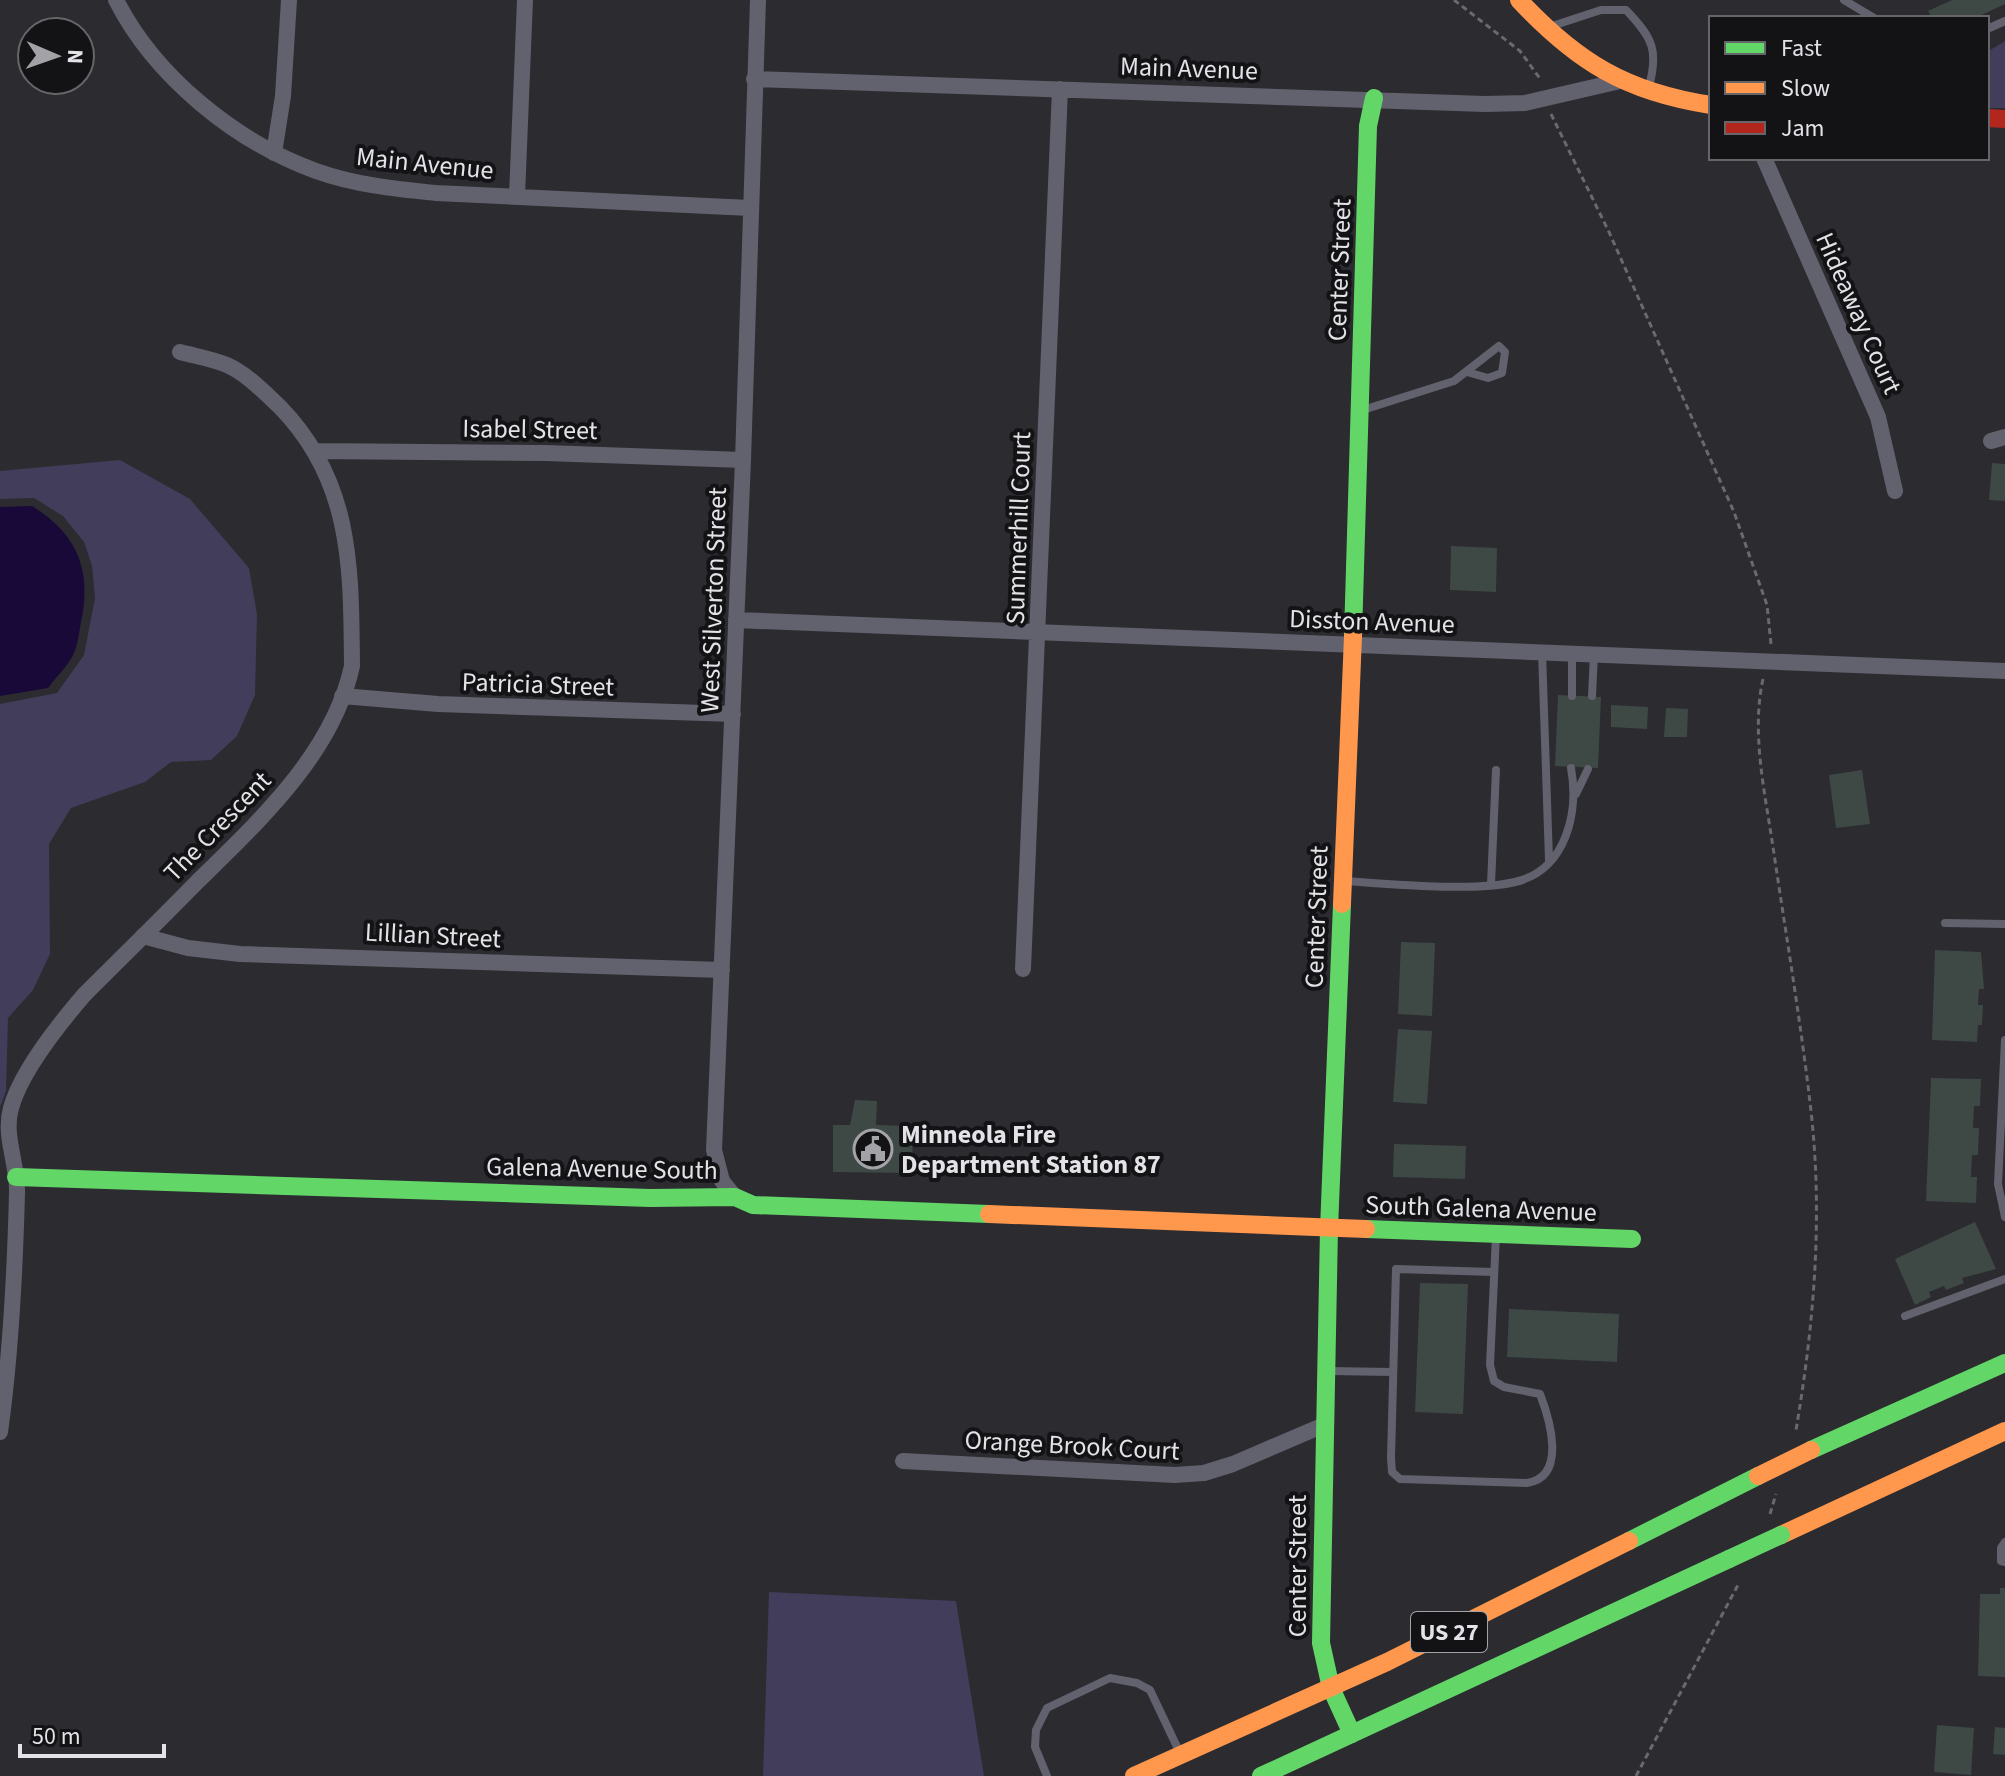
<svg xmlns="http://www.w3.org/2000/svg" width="2005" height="1776" viewBox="0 0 2005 1776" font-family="'Source Sans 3',sans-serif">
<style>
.green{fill:#413d5a}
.water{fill:#190939}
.building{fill:#3e4946}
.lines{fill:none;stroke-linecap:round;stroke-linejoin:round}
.path{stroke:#6a6871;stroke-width:3;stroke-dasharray:6 4;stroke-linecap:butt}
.lane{stroke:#62616e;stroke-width:8}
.street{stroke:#62616e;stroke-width:16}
.fast{stroke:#63d668;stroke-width:18}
.slow{stroke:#ff974d;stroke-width:18}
.jam{stroke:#b3261e;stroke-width:18}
.fast-bridge{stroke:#63d668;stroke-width:18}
.slow-bridge{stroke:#ff974d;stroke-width:18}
.labels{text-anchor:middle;stroke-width:8;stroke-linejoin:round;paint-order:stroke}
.shield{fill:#131316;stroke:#a4a4a8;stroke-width:2}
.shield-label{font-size:24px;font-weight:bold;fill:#e2e2e7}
.street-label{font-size:26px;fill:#e2e2e7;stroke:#131316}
.poi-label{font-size:26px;font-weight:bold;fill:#e2e2e7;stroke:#131316;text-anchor:start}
</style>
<rect width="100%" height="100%" fill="#2b2b30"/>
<path class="green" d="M 2005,41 L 2005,108 L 1987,108 L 1987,52 Z
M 120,460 L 190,499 L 249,568 L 257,614 L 255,695 L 237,736 L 211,760 L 171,762 L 145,782 L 71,808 L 49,844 L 50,954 L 33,990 L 8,1018 L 6,1091 L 0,1107 L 0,704 L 57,693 L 84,655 L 95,598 L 92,566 L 84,542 L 63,516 L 34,498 L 0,499 L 0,471 Z
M 769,1592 L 956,1601 L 984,1776 L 763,1776 Z"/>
<path class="water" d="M 32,506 C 77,534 92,569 81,622 C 79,632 78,644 74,653 C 69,665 56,677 48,688 L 0,696 L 0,507 Z"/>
<path class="building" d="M 1952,0 L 2005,0 L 2005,4 L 1975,18 L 1932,18 L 1928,11 Z
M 1992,463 L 2005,464 L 2005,501 L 1989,500 Z
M 1451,546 L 1497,548 L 1496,592 L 1450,590 Z
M 1558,695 L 1601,697 L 1598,768 L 1555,766 Z
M 1611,705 L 1648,707 L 1647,729 L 1611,727 Z
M 1666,708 L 1688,709 L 1687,737 L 1664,737 Z
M 1862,770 L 1870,824 L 1836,828 L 1829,775 Z
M 1401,942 L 1435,943 L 1432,1016 L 1398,1014 Z
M 1935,950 L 1981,952 L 1984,989 L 1979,989 L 1978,1005 L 1983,1005 L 1982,1025 L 1978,1025 L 1977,1042 L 1932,1040 Z
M 1398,1029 L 1432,1031 L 1427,1104 L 1393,1102 Z
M 1931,1078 L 1981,1079 L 1980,1106 L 1974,1106 L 1973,1128 L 1979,1128 L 1978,1155 L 1972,1155 L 1971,1177 L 1977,1177 L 1976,1203 L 1926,1201 Z
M 855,1100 L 877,1101 L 876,1125 L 913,1126 L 912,1173 L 833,1172 L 833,1125 L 850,1125 Z
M 1394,1144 L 1466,1146 L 1465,1179 L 1393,1177 Z
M 1975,1222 L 1996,1269 L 1962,1278 L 1964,1283 L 1946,1290 L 1944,1286 L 1929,1292 L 1931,1297 L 1915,1305 L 1895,1259 Z
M 1420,1283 L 1468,1284 L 1463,1414 L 1415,1412 Z
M 1509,1309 L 1619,1314 L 1617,1362 L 1507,1357 Z
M 2000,1588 L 2005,1588 L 2005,1677 L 1978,1676 L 1980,1594 L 2000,1594 Z
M 1937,1725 L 1974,1728 L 1971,1775 L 1934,1772 Z
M 1995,1727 L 2005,1728 L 2005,1755 L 1993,1754 Z"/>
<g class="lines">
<path class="path" d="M 1454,0 L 1520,51 L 1541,80
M 1551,114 L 1609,232 L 1734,512 L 1767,605 L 1771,644
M 1763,679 C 1751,733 1765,793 1773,847 C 1786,935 1801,1023 1811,1111 C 1823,1218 1814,1324 1796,1430
M 1770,1514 L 1776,1494
M 1636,1776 L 1739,1583"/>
<path class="lane" d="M 1844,0 L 1874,18
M 1549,27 L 1601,10 L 1626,10 C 1654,39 1659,52 1648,90
M 1987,29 L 2005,21
M 1366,409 L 1454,381 L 1499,346 L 1505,352 L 1502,373 L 1488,378 L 1467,372
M 1542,652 L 1549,860
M 1572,696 L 1572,653
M 1592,696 L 1594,654
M 1576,794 L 1588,769
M 1344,881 C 1389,884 1474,892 1515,882 C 1567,870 1579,811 1571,768
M 1491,884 L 1496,770
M 1945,923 L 2005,924
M 2005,1040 L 1998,1184 L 2005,1217
M 1493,1272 L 1396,1269 L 1391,1458 L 1392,1472 L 1400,1479 L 1527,1483 C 1567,1477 1550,1420 1540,1394 L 1504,1387 L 1494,1381 L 1490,1365 L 1496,1235
M 1905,1316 L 2005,1279
M 1329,1371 L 1393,1372
M 2005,1542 L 2001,1548 L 2001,1561 L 2005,1562
M 1047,1776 L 1035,1747 L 1036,1730 L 1047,1708 L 1110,1678 L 1137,1683 L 1150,1690 L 1179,1751"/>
<path class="street" d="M 116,0 C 155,77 236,142 316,171 C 355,185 396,189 436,193 L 750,208
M 754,79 L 1485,104 L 1525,103 L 1620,81
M 274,153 L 283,96 L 289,0
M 1764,158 L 1878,417 L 1895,491
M 517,196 L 525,0
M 1991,441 L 2005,437
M 315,451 L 546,453 L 743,460
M 736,620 L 2005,671
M 342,696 L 438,704 L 733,714
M 143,936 L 188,948 L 240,954 L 722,970
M 1023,969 L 1060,89
M 735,1197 L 722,1181 L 714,1150 L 743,460 L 758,0
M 0,1432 C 11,1354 15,1271 17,1193 C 18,1164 3,1136 11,1108 C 21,1071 60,1023 84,995 C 122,957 160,920 197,882 C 258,822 333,754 352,666 C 351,569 353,482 280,407 C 264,392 247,374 227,365 C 213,359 195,356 180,352
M 903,1461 L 1175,1475 L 1204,1473 L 1233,1464 L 1324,1425"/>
<path class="fast" d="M 1353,636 L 1368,126 L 1374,98
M 1342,904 L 1329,1229 L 1321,1643 L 1331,1688 L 1352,1734
M 16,1177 L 650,1198 L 735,1197 L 753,1205 L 989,1214
M 1366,1229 L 1632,1239
M 1811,1450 L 2005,1363
M 1629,1541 L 1758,1476
M 1261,1776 L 1729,1559"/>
<path class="slow" d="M 1519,0 C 1577,62 1626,92 1711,105
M 1342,904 L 1353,636
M 989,1214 L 1366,1229
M 1781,1535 L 2005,1431
M 1134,1776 L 1387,1662 L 1629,1541"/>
<path class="jam" d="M 1987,118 L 2005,119"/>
<path class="fast-bridge" d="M 1729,1559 L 1781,1535"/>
<path class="slow-bridge" d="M 1758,1476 L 1811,1450"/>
</g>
<defs>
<g id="civic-ring" transform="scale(2)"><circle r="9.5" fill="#131316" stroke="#a2a2a7" stroke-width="1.5"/><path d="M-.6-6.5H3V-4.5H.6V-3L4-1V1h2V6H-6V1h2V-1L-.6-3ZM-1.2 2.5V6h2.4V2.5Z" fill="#a2a2a7"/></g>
</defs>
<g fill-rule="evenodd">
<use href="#civic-ring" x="873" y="1149"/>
</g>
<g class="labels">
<rect class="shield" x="1411" y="1612" width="76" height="40" rx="6"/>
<g class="shield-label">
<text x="1449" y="1640">US 27</text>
</g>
<g class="street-label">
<text transform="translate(1189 68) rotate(2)" y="9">Main Avenue</text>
<text transform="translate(425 163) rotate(6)" y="9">Main Avenue</text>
<text transform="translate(1339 270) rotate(-88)" y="9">Center Street</text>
<text transform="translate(1859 313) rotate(66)" y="9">Hideaway Court</text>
<text transform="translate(530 429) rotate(1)" y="9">Isabel Street</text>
<text transform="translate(1018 528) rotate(-88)" y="9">Summerhill Court</text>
<text transform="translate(713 600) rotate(-88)" y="9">West Silverton Street</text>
<text transform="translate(1372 621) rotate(2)" y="9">Disston Avenue</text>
<text transform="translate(538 684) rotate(2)" y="9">Patricia Street</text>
<text transform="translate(217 826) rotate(-46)" y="9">The Crescent</text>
<text transform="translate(1316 917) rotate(-88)" y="9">Center Street</text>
<text transform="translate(433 935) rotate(3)" y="9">Lillian Street</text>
<text transform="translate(602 1168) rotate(1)" y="9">Galena Avenue South</text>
<text transform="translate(1481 1208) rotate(2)" y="9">South Galena Avenue</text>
<text transform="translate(1072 1445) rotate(3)" y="9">Orange Brook Court</text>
<text transform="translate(1297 1566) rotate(-90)" y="9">Center Street</text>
</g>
<g class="poi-label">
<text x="901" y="1143">Minneola Fire<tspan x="901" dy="30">Department Station 87</tspan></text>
</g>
</g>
<rect x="1709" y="16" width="280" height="144" fill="#131316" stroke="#66666a" stroke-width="2"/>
<rect x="1725" y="42" width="40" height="12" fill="#63d668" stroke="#66666a" stroke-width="2"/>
<text x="1781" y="56" font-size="24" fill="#e2e2e7">Fast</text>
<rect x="1725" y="82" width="40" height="12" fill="#ff974d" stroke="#66666a" stroke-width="2"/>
<text x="1781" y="96" font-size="24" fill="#e2e2e7">Slow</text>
<rect x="1725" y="122" width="40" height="12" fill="#b3261e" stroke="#66666a" stroke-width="2"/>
<text x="1781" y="136" font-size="24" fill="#e2e2e7">Jam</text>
<g transform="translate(56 56) rotate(92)"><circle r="38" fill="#131316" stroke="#66666a" stroke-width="2"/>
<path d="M0-6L14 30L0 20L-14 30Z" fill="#a2a2a7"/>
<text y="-12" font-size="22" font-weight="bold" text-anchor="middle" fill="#e2e2e7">N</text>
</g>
<path d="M20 1744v12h144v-12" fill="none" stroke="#e2e2e7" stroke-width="4"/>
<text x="32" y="1744" font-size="24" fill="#e2e2e7" stroke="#131316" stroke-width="6" paint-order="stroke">50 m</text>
</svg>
